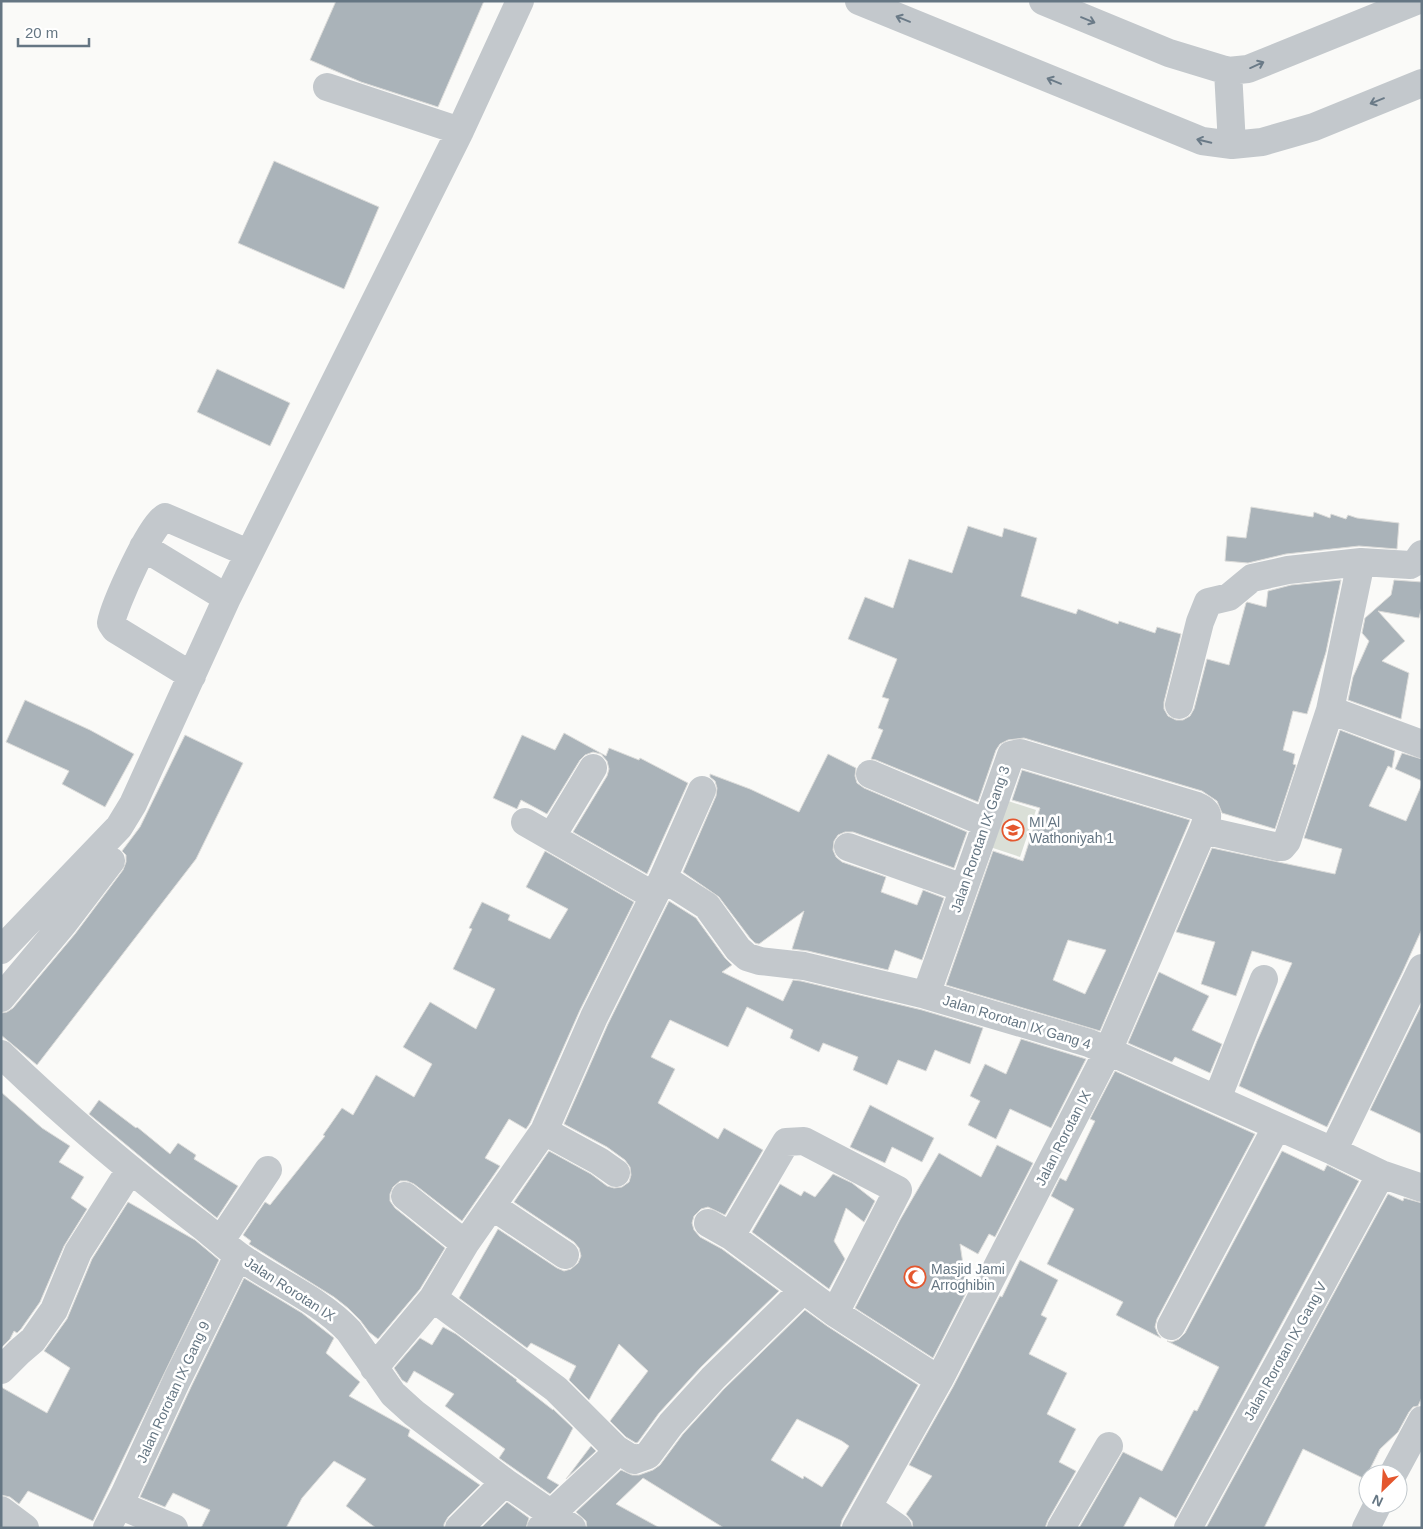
<svg xmlns="http://www.w3.org/2000/svg" width="1423" height="1529" viewBox="0 0 1423 1529" font-family="Arial,sans-serif">
<style>
.green{fill:#dadfd7}
.building{fill:#aab3b9;stroke:#dcdcda;fill-rule:evenodd}
.lines{fill:none;stroke-linecap:round;stroke-linejoin:round}
.minor{stroke:#c3c8cc;stroke-width:28}
.oneway{stroke:#6a7a87}
.labels{text-anchor:middle;stroke-width:5;stroke-linejoin:round;paint-order:stroke}
.poi-label{font-size:14px;fill:#657683;stroke:#fff;text-anchor:start}
.street-label{font-size:14px;fill:#657683;stroke:#fff}
</style>
<rect width="100%" height="100%" fill="#fafaf8"/>
<path class="green" d="M 999,798 L 1036,810 L 1020,857 L 984,845 Z"/>
<path class="building" d="M 336,1 L 484,1 L 438,107 L 361,82 L 310,60 Z
M 274,161 L 379,207 L 344,289 L 238,243 Z
M 217,369 L 290,403 L 270,446 L 197,412 Z
M 1251,507 L 1313,517 L 1314,512 L 1330,518 L 1331,514 L 1346,519 L 1348,515 L 1357,518 L 1399,523 L 1397,549 L 1359,546 L 1286,554 L 1248,563 L 1225,561 L 1227,536 L 1246,538 Z
M 968,526 L 1002,537 L 1004,528 L 1037,538 L 1021,596 L 1076,614 L 1078,609 L 1118,624 L 1119,621 L 1155,633 L 1157,627 L 1181,634 L 1164,702 L 1164,709 L 1168,716 L 1176,720 L 1183,720 L 1190,716 L 1194,709 L 1207,659 L 1229,665 L 1246,603 L 1247,602 L 1266,607 L 1268,591 L 1291,585 L 1341,580 L 1326,652 L 1307,714 L 1293,711 L 1283,750 L 1295,754 L 1293,764 L 1296,765 L 1275,829 L 1222,813 L 1217,801 L 1202,791 L 1024,738 L 1008,740 L 1000,744 L 996,750 L 978,802 L 876,760 L 871,759 L 883,730 L 878,728 L 889,699 L 882,697 L 897,659 L 848,639 L 865,597 L 893,608 L 909,559 L 952,573 Z
M 1394,580 L 1422,582 L 1422,606 L 1419,618 L 1378,611 L 1405,641 L 1382,661 L 1409,673 L 1401,719 L 1348,700 L 1353,677 L 1369,641 L 1362,633 L 1365,618 L 1391,595 Z
M 25,700 L 90,730 L 134,754 L 105,807 L 62,784 L 69,771 L 6,742 Z
M 1340,730 L 1395,751 L 1392,768 L 1388,766 L 1369,806 L 1406,821 L 1422,784 L 1422,929 L 1402,973 L 1327,1127 L 1239,1086 L 1257,1041 L 1292,963 L 1252,951 L 1236,996 L 1201,984 L 1215,942 L 1176,932 L 1212,848 L 1335,874 L 1342,849 L 1304,838 Z
M 564,733 L 606,756 L 609,748 L 639,760 L 640,758 L 688,783 L 647,874 L 573,832 L 607,776 L 609,769 L 607,761 L 601,754 L 593,752 L 585,755 L 580,760 L 547,814 L 521,800 L 517,809 L 493,798 L 522,735 L 555,750 Z
M 185,735 L 243,763 L 196,859 L 37,1065 L 1,1035 L 1,1013 L 7,1012 L 13,1008 L 75,934 L 123,870 L 126,862 L 126,855 L 122,851 L 140,827 Z
M 1402,753 L 1422,759 L 1422,781 L 1395,769 Z
M 828,754 L 856,768 L 855,776 L 857,783 L 864,788 L 967,832 L 954,868 L 853,832 L 845,832 L 838,835 L 834,841 L 833,850 L 836,857 L 842,862 L 886,877 L 881,892 L 917,905 L 923,890 L 944,898 L 922,960 L 895,950 L 888,970 L 808,951 L 792,949 L 804,911 L 759,944 L 755,943 L 750,938 L 719,897 L 683,872 L 716,796 L 717,788 L 715,781 L 710,777 L 710,774 L 750,789 L 799,812 Z
M 1022,770 L 1190,820 L 1100,1031 L 946,985 L 993,851 L 1023,861 L 1040,808 L 1012,800 ZM 1068,940 L 1106,950 L 1085,994 L 1053,980 Z
M 545,851 L 634,902 L 580,1010 L 530,1123 L 526,1129 L 509,1119 L 485,1158 L 500,1166 L 462,1221 L 414,1184 L 407,1181 L 400,1181 L 393,1187 L 390,1194 L 390,1201 L 395,1208 L 445,1248 L 420,1289 L 378,1339 L 369,1332 L 360,1320 L 348,1308 L 334,1297 L 249,1244 L 251,1241 L 243,1235 L 265,1202 L 270,1205 L 325,1136 L 323,1135 L 342,1108 L 353,1115 L 376,1075 L 414,1097 L 432,1064 L 403,1047 L 430,1002 L 476,1029 L 495,989 L 453,969 L 472,929 L 469,928 L 482,902 L 510,915 L 508,920 L 550,939 L 568,909 L 526,887 Z
M 669,901 L 696,918 L 725,958 L 732,965 L 722,972 L 783,1001 L 793,980 L 801,981 L 922,1010 L 983,1028 L 970,1064 L 935,1050 L 926,1071 L 898,1060 L 887,1085 L 853,1070 L 858,1057 L 823,1043 L 819,1052 L 790,1038 L 793,1030 L 747,1007 L 728,1047 L 670,1020 L 651,1057 L 675,1069 L 658,1103 L 718,1139 L 724,1128 L 763,1150 L 725,1215 L 708,1207 L 701,1209 L 694,1216 L 692,1223 L 694,1230 L 700,1237 L 722,1249 L 779,1291 L 701,1367 L 659,1413 L 638,1442 L 636,1443 L 626,1437 L 610,1421 L 648,1371 L 619,1344 L 589,1400 L 569,1380 L 576,1366 L 531,1343 L 527,1348 L 459,1298 L 498,1229 L 557,1268 L 564,1271 L 571,1269 L 578,1263 L 581,1256 L 579,1248 L 574,1242 L 514,1202 L 549,1151 L 591,1174 L 607,1186 L 614,1188 L 622,1187 L 629,1182 L 631,1175 L 630,1167 L 625,1160 L 607,1147 L 564,1124 L 608,1024 Z
M 1159,972 L 1209,996 L 1192,1030 L 1222,1044 L 1210,1073 L 1175,1057 L 1172,1062 L 1128,1043 Z
M 1422,1004 L 1422,1134 L 1370,1110 Z
M 1021,1039 L 1086,1059 L 1051,1128 L 1010,1109 L 996,1139 L 968,1125 L 980,1101 L 970,1096 L 985,1064 L 1006,1074 Z
M 1115,1071 L 1255,1134 L 1157,1319 L 1155,1327 L 1158,1334 L 1161,1338 L 1116,1315 L 1123,1302 L 1047,1264 L 1074,1209 L 1051,1196 L 1060,1178 L 1066,1181 L 1095,1121 L 1090,1119 Z
M 1,1092 L 42,1128 L 70,1146 L 59,1162 L 84,1177 L 71,1198 L 87,1209 L 64,1246 L 40,1302 L 21,1329 L 17,1333 L 14,1331 L 10,1339 L 1,1348 Z
M 99,1100 L 136,1128 L 137,1127 L 170,1154 L 178,1143 L 196,1155 L 194,1159 L 238,1186 L 217,1218 L 159,1172 L 89,1114 Z
M 870,1105 L 934,1138 L 922,1162 L 892,1147 L 885,1163 L 850,1147 Z
M 997,1145 L 1033,1163 L 995,1237 L 989,1234 L 978,1254 L 960,1244 L 967,1291 L 933,1358 L 855,1308 L 900,1220 L 939,1153 L 981,1177 Z
M 1282,1151 L 1324,1171 L 1327,1165 L 1359,1181 L 1176,1518 L 1140,1497 L 1123,1528 L 1079,1528 L 1123,1452 L 1162,1471 L 1194,1410 L 1197,1411 L 1219,1367 L 1167,1341 L 1172,1342 L 1179,1339 L 1185,1333 Z
M 833,1174 L 852,1183 L 875,1201 L 864,1222 L 846,1208 L 834,1241 L 845,1259 L 829,1289 L 752,1232 L 780,1184 L 801,1196 L 804,1191 L 815,1197 Z
M 1388,1194 L 1403,1201 L 1404,1198 L 1422,1203 L 1422,1397 L 1418,1406 L 1413,1407 L 1409,1412 L 1398,1432 L 1380,1449 L 1365,1479 L 1303,1449 L 1264,1528 L 1206,1528 Z
M 128,1202 L 195,1240 L 219,1260 L 93,1521 L 28,1491 L 19,1504 L 10,1497 L 1,1495 L 1,1387 L 47,1413 L 70,1368 L 44,1351 L 67,1319 L 92,1259 Z
M 1020,1260 L 1058,1280 L 1041,1315 L 1047,1318 L 1029,1354 L 1067,1373 L 1047,1414 L 1076,1429 L 1059,1462 L 1076,1471 L 1048,1520 L 1045,1528 L 913,1528 L 912,1521 L 906,1514 L 932,1476 L 909,1465 L 953,1387 L 1000,1296 L 1002,1297 Z
M 244,1278 L 302,1313 L 334,1338 L 326,1353 L 360,1382 L 349,1396 L 410,1430 L 408,1436 L 480,1485 L 448,1517 L 444,1524 L 444,1528 L 376,1528 L 346,1506 L 366,1479 L 334,1461 L 302,1498 L 286,1528 L 201,1528 L 210,1510 L 173,1493 L 165,1507 L 140,1497 L 191,1387 Z
M 805,1310 L 827,1326 L 918,1385 L 842,1520 L 840,1528 L 724,1528 L 643,1478 L 616,1504 L 660,1528 L 587,1528 L 586,1521 L 576,1512 L 621,1470 L 632,1475 L 639,1475 L 653,1470 L 660,1465 L 683,1434 L 724,1389 ZM 797,1419 L 842,1441 L 849,1446 L 822,1487 L 804,1476 L 803,1479 L 771,1460 Z
M 443,1327 L 456,1334 L 517,1380 L 516,1381 L 553,1410 L 553,1409 L 573,1428 L 547,1478 L 559,1485 L 550,1494 L 499,1458 L 505,1449 L 445,1406 L 454,1394 L 414,1371 L 407,1383 L 402,1380 L 394,1368 L 420,1338 L 432,1345 Z
M 591,1446 L 596,1451 L 566,1479 Z
M 507,1502 L 529,1518 L 526,1528 L 481,1528 Z"/>
<g class="lines">
<path class="minor" d="M 859,1 L 1202,141 L 1232,145 L 1262,142 L 1314,127 L 1422,83
M 1043,1 L 1169,53 L 1228,71 L 1248,69 L 1416,1
M 1228,71 L 1232,145
M 327,87 L 460,131
M 143,547 L 227,598
M 192,676 L 115,629 L 111,623 C 114,606 151,523 165,517 L 248,553
M 1179,705 L 1200,622 L 1208,602 L 1229,597 L 1252,578 L 1288,570 L 1361,562
M 1330,710 L 1422,744
M 870,774 L 986,823
M 525,822 L 654,896
M 552,836 L 593,768
M 848,847 L 963,888
M 663,878 L 707,906 L 738,949 L 747,957 L 760,961 L 804,966 L 926,995 L 1089,1043 L 1108,1051 L 1203,830 L 1278,847 L 1282,847 L 1287,841 L 1330,710 L 1361,562 L 1410,565 L 1417,561 L 1422,554
M 1,950 L 119,827 L 133,804 L 227,598 L 460,131 L 520,1
M 926,995 L 1011,755 L 1020,753 L 1197,806 C 1211,812 1208,817 1203,830
M 1,998 L 63,924 L 111,861
M 1,1054 C 65,1116 130,1171 201,1225 C 214,1235 226,1247 239,1256 C 275,1282 319,1299 349,1331 L 393,1394 L 414,1413 L 505,1482 L 572,1528
M 1217,1099 L 1264,979
M 544,1131 L 599,1161 L 616,1173
M 1333,1151 L 1422,968
M 405,1196 L 465,1244
M 492,1206 L 565,1255
M 708,1223 L 731,1236 L 835,1313 L 939,1380
M 731,1236 L 786,1142 L 804,1141 L 898,1190 L 835,1313
M 221,1240 L 268,1170
M 433,1298 L 556,1389 L 616,1449
M 1171,1326 L 1277,1126
M 374,1368 L 433,1298 L 465,1244 L 544,1131 L 594,1017 L 663,878 L 702,790
M 1,1370 L 19,1352 L 33,1340 L 54,1310 L 78,1252 L 130,1170
M 1393,1474 L 1422,1420
M 119,1505 L 174,1528
M 868,1507 L 898,1528
M 1,1510 L 25,1528
M 107,1528 L 124,1495 L 177,1380 L 238,1256
M 459,1528 L 505,1482
M 541,1528 L 551,1514 L 610,1459 L 616,1449 L 634,1460 L 648,1455 L 671,1424 L 713,1378 L 803,1290
M 856,1528 L 939,1380 L 1108,1051 L 1333,1151 L 1381,1174 L 1422,1188
M 1061,1528 L 1109,1446
M 1188,1528 L 1295,1333 L 1381,1174
M 1366,1528 L 1378,1504"/>
</g>
<defs><path id="oneway-shaft" d="M-6 0H5M1.5-3L5.5 0L1.5 3" fill="none" stroke-width="1.6" stroke-linecap="round" stroke-linejoin="round" transform="scale(1.25)"/></defs>
<g class="oneway">
<use href="#oneway-shaft" transform="translate(903 19) rotate(-158)"/>
<use href="#oneway-shaft" transform="translate(1088 20) rotate(22)"/>
<use href="#oneway-shaft" transform="translate(1257 65) rotate(-24)"/>
<use href="#oneway-shaft" transform="translate(1054 81) rotate(-158)"/>
<use href="#oneway-shaft" transform="translate(1377 101) rotate(158)"/>
<use href="#oneway-shaft" transform="translate(1204 141) rotate(-167)"/>
</g>
<defs>
<g id="school-ring" transform="scale(1.125)"><circle r="9.5" fill="#fff" stroke="#e4572e" stroke-width="1.5"/><path d="M0-5L7-2L0 1L-7-2ZM-4 1L0 2.5L4 1V4Q0 6-4 4Z" fill="#e4572e"/></g>
<g id="mosque-ring" transform="scale(1.125)"><circle r="9.5" fill="#fff" stroke="#e4572e" stroke-width="1.5"/><path d="M3.5-4.9A6 6 0 1 0 3.5 4.9A5 5 0 1 1 3.5-4.9Z" fill="#e4572e"/></g>
</defs>
<g fill-rule="evenodd">
<use href="#school-ring" x="1013" y="830"/>
<use href="#mosque-ring" x="915" y="1277"/>
</g>
<g class="labels">
<g class="poi-label">
<text x="1029" y="827">MI Al<tspan x="1029" dy="16">Wathoniyah 1</tspan></text>
<text x="931" y="1274">Masjid Jami<tspan x="931" dy="16">Arroghibin</tspan></text>
</g>
<g class="street-label">
<text transform="translate(980 839) rotate(-71)" y="5">Jalan Rorotan IX Gang 3</text>
<text transform="translate(1017 1022) rotate(17)" y="5">Jalan Rorotan IX Gang 4</text>
<text transform="translate(1063 1138) rotate(-63)" y="5">Jalan Rorotan IX</text>
<text transform="translate(290 1289) rotate(33)" y="5">Jalan Rorotan IX</text>
<text transform="translate(1285 1351) rotate(-61)" y="5">Jalan Rorotan IX Gang V</text>
<text transform="translate(173 1392) rotate(-65)" y="5">Jalan Rorotan IX Gang 9</text>
</g>
</g>
<rect width="1423" height="1529" fill="none" stroke="#657683" stroke-width="5"/>
<g transform="translate(1383 1489) rotate(205)"><circle r="24" fill="#ffffff" stroke="#c1c8cd"/>
<path d="M0-4L9 19L0 12L-9 19Z" fill="#e4572e"/>
<text y="-8" font-size="14" font-weight="bold" text-anchor="middle" fill="#657683">N</text>
</g>
<path d="M18 38v8h71v-8" fill="none" stroke="#657683" stroke-width="2.5"/>
<text x="25" y="38" font-size="15" fill="#657683" stroke="#ffffff" stroke-width="4" paint-order="stroke">20 m</text>
</svg>
